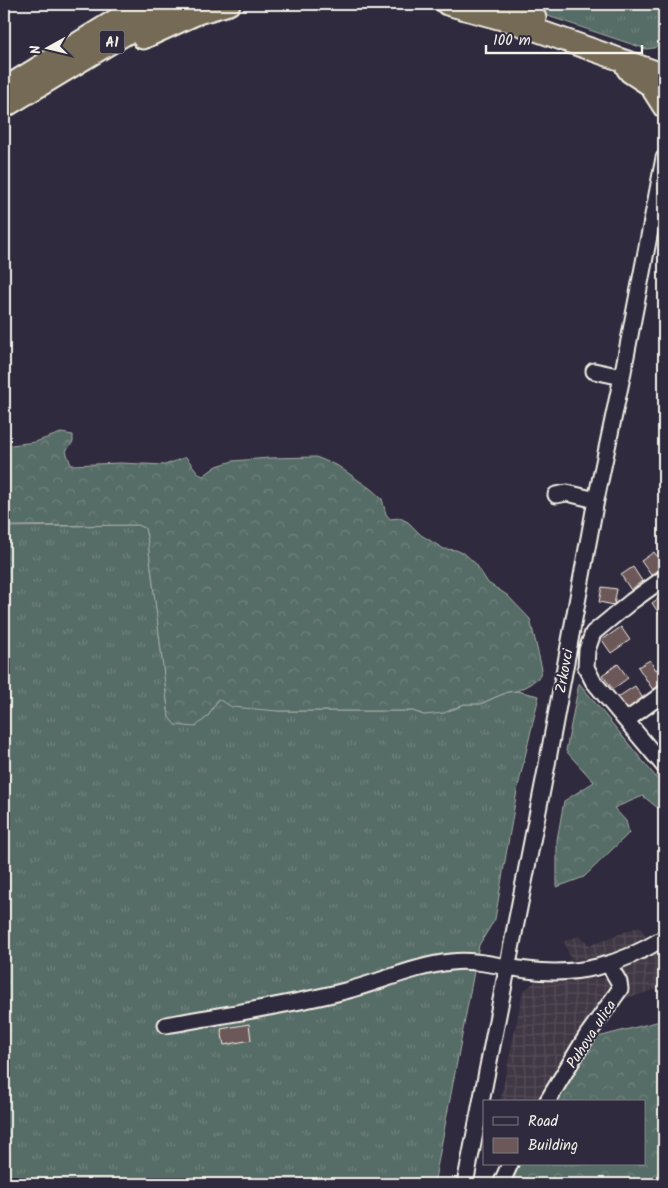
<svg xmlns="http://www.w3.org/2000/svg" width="668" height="1188" viewBox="0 0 668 1188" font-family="Kalam,sans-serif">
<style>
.industrial{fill:url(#industrial-grid)}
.grass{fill:url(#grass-tufts);stroke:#a6aea7}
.forest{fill:url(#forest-crowns);stroke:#a6aea7}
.building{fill:#6c5859;stroke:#f4f1e8}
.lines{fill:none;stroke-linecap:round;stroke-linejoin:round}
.minor-casing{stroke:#f4f1e8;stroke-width:19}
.highway-casing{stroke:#f4f1e8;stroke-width:25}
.minor{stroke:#2f2a3d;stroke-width:15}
.highway{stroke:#756b55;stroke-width:21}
.labels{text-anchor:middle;stroke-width:4;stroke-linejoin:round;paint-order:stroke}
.shield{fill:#2f2a3d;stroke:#b9b5b5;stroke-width:1}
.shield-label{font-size:14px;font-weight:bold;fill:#f4f1e8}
.street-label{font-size:15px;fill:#f4f1e8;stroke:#2f2a3d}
</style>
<defs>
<pattern id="industrial-grid" width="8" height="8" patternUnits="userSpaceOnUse" patternTransform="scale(1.25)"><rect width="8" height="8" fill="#413845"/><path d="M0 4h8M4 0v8" fill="none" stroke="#544c57"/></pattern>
<pattern id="grass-tufts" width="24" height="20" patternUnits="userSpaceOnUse" patternTransform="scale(1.25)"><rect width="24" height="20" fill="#576c66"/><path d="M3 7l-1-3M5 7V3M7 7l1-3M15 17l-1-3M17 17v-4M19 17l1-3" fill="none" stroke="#70817c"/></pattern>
<pattern id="forest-crowns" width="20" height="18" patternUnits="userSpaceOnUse" patternTransform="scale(1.25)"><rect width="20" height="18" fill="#576c66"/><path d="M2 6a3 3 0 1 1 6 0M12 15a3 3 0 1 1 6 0" fill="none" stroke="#70817c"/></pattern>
</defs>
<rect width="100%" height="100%" fill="#2f2a3d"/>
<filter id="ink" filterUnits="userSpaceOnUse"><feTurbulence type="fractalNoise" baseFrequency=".02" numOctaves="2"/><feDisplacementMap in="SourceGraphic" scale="10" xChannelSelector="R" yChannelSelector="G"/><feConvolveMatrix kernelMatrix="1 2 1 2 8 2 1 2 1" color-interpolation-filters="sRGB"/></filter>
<g filter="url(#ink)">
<path class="industrial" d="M 640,926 L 646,937 L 627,949 L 595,959 L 571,960 L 564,941 L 579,936 L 590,945 Z
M 664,944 L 664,987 L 621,1000 L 627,988 L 627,982 L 617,969 Z
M 609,978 L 611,982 L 610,986 L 548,1087 L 536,1102 L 500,1102 L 523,991 L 536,981 Z"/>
<path class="grass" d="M 518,4 L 664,4 L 664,41 L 654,48 L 646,49 L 530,10 Z
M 138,525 L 145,528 L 148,542 L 169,717 L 208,716 L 218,699 L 278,711 L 413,711 L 424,715 L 455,709 L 464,704 L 481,704 L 507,692 L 517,691 L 539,696 L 517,791 L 495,919 L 479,945 L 434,1184 L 4,1184 L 4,527 Z"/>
<path class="forest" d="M 61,433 L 73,435 L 73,442 L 66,451 L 71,465 L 120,463 L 165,465 L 186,457 L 199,474 L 203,476 L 217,466 L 233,461 L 269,458 L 316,457 L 338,466 L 371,489 L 382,499 L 386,514 L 390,519 L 400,518 L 408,522 L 421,535 L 444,549 L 456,550 L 465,554 L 476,564 L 488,583 L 507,595 L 530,619 L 542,669 L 539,677 L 530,684 L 517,691 L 507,692 L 480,704 L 464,704 L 444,713 L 424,715 L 413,711 L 278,711 L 232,707 L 218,699 L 208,716 L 195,727 L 175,725 L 169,717 L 148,542 L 145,528 L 138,525 L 4,526 L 4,446 L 35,442 Z
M 579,683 L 664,787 L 664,813 L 643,796 L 614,808 L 626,821 L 629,833 L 584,877 L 557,887 L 557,840 L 564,801 L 594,782 L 566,751 Z
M 664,1020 L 664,1184 L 510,1184 L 520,1164 L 644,1164 L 644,1102 L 556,1102 L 598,1037 Z"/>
<path class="building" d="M 654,552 L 664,567 L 651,575 L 641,561 Z
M 633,567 L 642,581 L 631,590 L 621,575 Z
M 602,587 L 617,589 L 614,605 L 599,602 Z
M 662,596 L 664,599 L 664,616 L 662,618 L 652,603 Z
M 621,627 L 630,640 L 611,653 L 602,640 Z
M 650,660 L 656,670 L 664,665 L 664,683 L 653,690 L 638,667 Z
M 618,664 L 628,678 L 613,689 L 602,675 Z
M 635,686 L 644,700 L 628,711 L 618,697 Z
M 249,1024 L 251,1040 L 224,1045 L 221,1029 Z"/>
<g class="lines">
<g class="minor-casing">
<path id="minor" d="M 594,371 L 622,377
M 556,495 L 567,493 L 596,500
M 664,578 L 632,601 L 593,633 L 587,650 L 586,667 L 593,681 L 664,766
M 627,720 L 664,693
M 166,1025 C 226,1014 286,1006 345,991 C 381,982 414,966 451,962 C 476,959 502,967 527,970 C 578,977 620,965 664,938
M 547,1102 L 586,1037 L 620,989 L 619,982 L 609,965
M 465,1184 L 546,770 L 596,500 L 622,377 L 664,158
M 501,1184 L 510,1164"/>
</g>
<g class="highway-casing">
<path id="highway" d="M 447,4 L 513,22 L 653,71 L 664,73
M 506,4 L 523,13 L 535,18
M 143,38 L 198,13 L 229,4
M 627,68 L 630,72 L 650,85 L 664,107
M 12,84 L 142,4
M 4,107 L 175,4"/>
</g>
<use href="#minor" class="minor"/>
<use href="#highway" class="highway"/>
</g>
</g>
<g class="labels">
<rect class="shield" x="99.5" y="30.5" width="25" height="23" rx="4"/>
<g class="shield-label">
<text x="112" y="47">A1</text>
</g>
<g class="street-label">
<text transform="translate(564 671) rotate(-80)" y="5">Zrkovci</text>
<text transform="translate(591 1034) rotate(-57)" y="5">Puhova ulica</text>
</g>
</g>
<rect width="668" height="1188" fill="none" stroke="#2f2a3d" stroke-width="20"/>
<rect x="10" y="10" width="648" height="1168" fill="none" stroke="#f4f1e8" stroke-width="2" filter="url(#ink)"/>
<rect x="483" y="1100" width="162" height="65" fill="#2f2a3d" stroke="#7e7a81"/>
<rect x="493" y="1117" width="25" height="8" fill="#2f2a3d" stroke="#7e7a81"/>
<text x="528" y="1126" font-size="15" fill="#f4f1e8">Road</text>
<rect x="493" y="1138" width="25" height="15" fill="#6c5859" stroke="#7e7a81"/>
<text x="528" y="1150" font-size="15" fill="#f4f1e8">Building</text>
<g transform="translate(48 48) rotate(262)" stroke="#2f2a3d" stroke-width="4" paint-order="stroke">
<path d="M0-4L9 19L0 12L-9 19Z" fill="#f4f1e8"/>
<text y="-8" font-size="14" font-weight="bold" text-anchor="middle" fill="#f4f1e8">N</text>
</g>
<path d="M486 45v8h156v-8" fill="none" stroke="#f4f1e8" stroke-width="2.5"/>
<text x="493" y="45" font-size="15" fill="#f4f1e8" stroke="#2f2a3d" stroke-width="4" paint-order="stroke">100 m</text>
</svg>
